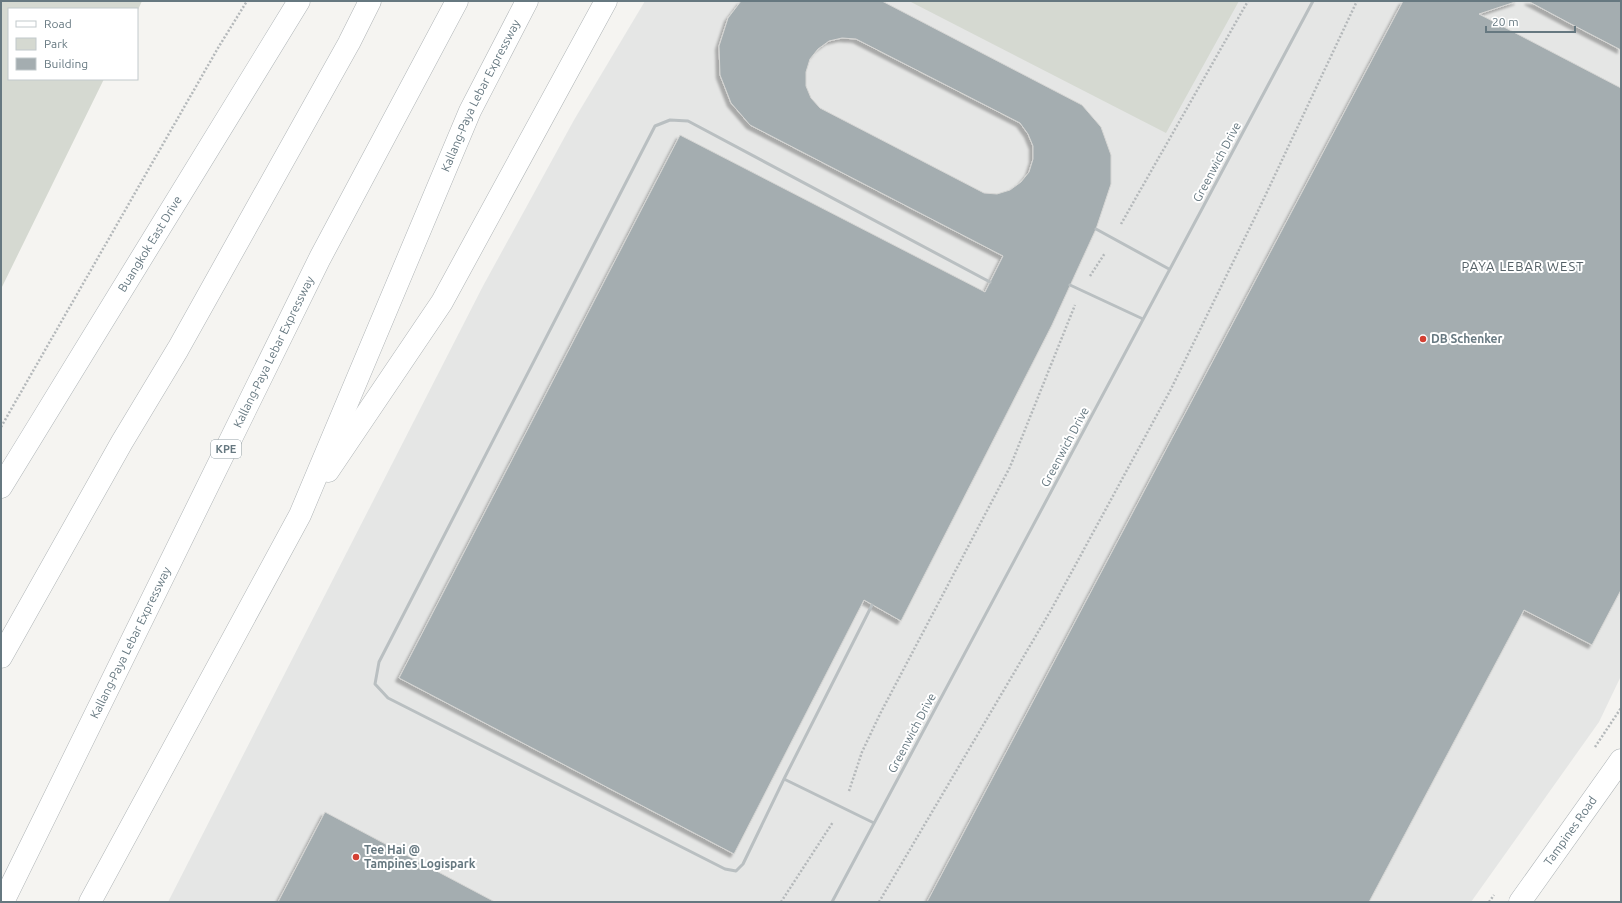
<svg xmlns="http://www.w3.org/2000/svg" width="1622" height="903" viewBox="0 0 1622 903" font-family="Ubuntu,sans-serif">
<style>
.built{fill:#e5e6e5}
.green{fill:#d5d9d1}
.building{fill:#a4adb0;stroke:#d6d6d4;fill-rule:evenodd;filter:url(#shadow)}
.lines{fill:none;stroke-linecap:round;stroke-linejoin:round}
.primary-casing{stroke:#adb3b6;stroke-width:23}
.highway-casing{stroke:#afb4b6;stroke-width:23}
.path{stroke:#b4b8ba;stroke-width:2.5;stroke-dasharray:2 2;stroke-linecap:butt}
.lane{stroke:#b9bfc1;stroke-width:3}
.primary{stroke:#fff;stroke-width:22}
.highway{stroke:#fff;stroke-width:22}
.poi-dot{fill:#d34033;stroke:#fff;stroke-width:1.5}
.labels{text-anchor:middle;stroke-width:4;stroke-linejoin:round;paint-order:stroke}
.shield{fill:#fff;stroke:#94a0a6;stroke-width:1}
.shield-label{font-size:11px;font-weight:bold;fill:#667880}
.street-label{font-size:12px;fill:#667880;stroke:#fff}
.poi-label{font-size:12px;font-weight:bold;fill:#667880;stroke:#fff;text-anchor:start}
.neighbourhood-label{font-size:13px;letter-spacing:1px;fill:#546066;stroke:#fff}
</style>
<defs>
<filter id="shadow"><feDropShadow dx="-3.5" dy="3.5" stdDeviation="1" flood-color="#0004"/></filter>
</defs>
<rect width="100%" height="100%" fill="#f5f4f1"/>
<path class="built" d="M 645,1 L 1621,1 L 1621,676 L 1599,722 L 1471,902 L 168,902 L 483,286 L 574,120 Z"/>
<path class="green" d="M 1,1 L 142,1 L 137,12 L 137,9 L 9,9 L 9,79 L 104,79 L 1,289 Z
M 909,1 L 1239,1 L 1166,133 Z"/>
<path class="building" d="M 741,1 L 882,1 L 1082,105 L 1101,127 L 1111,155 L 1111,184 L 1096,229 L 1052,325 L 901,621 L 864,600 L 734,854 L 399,678 L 680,135 L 985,292 L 1003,256 L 750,125 L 731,103 L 720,75 L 719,46 L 728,18 ZM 842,38 L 856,39 L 1020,123 L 1028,134 L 1033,146 L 1033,159 L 1029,172 L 1021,182 L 1010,190 L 997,194 L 984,193 L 820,108 L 811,98 L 806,86 L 806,72 L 810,59 L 818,49 L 829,41 Z
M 1403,1 L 1518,1 L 1479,14 L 1621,88 L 1621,590 L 1592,645 L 1524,610 L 1369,902 L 927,902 Z
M 1528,1 L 1621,1 L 1621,50 L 1569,23 Z
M 325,812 L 495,902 L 278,902 Z"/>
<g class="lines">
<g class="primary-casing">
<g id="primary">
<path id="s1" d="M 1,487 L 299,1"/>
<path id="s2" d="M 1520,902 L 1621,760"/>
</g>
</g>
<g class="highway-casing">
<g id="highway">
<path d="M 328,471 L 442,302 L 606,1"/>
<path d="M 1,657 L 122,442 L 178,349 L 349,43 L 370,1"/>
<path id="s3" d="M 3,902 L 320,258 L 457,1"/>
<path id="s4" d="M 90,902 L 300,515 L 470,111 L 527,1"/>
</g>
</g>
<path class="path" d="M 1121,224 L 1248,1
M 1090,276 L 1105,253
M 1,427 L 218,48 L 247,1
M 1595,747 L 1621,708
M 849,791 L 862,752 L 880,714 L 1010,467 L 1075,305
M 781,902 L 833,822
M 879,902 L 1051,610 L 1171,389 L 1258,211 L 1357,1
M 1489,902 L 1494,895"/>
<path class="lane" d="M 1096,229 L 1169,269
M 1070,285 L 1143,319
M 872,605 L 784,779 L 743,864 L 736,871 L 725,869 L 388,698 L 375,684 L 379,662 L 655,126 L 670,120 L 688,121 L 990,282
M 784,779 L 874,823
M 832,902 L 1313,1"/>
<use href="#primary" class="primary"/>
<use href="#highway" class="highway"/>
</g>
<g class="poi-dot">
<circle cx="1423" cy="339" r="4"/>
<circle cx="356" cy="857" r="4"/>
</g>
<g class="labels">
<rect class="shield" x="211" y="440" width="30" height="18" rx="3"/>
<g class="shield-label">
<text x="226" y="453">KPE</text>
</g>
<g class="street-label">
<text dy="4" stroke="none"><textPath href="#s4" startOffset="897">Kallang-Paya Lebar Expressway</textPath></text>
<text transform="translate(1217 162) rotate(-62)" y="4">Greenwich Drive</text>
<text dy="4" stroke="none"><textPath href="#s1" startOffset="285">Buangkok East Drive</textPath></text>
<text dy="4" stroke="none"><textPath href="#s3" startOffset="613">Kallang-Paya Lebar Expressway</textPath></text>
<text transform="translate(1065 447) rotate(-62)" y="4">Greenwich Drive</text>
<text dy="4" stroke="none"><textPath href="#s3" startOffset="289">Kallang-Paya Lebar Expressway</textPath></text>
<text transform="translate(912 733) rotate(-62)" y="4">Greenwich Drive</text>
<text dy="4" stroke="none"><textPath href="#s2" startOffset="87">Tampines Road</textPath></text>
</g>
<g class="poi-label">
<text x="1431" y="343">DB Schenker</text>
<text x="364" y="854">Tee Hai @<tspan x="364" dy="14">Tampines Logispark</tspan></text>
</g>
<g class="neighbourhood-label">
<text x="1523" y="271">PAYA LEBAR WEST</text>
</g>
</g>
<rect width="1622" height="903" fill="none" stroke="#667880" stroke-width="4"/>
<rect x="8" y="8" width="130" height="72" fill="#ffffff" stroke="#c2c9cc"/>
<rect x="16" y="21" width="20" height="6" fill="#ffffff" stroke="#c2c9cc"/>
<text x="44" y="28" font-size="12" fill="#667880">Road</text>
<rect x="16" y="38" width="20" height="12" fill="#d5d9d1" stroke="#c2c9cc"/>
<text x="44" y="48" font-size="12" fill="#667880">Park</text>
<rect x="16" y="58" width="20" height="12" fill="#a4adb0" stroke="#c2c9cc"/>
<text x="44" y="68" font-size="12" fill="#667880">Building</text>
<path d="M1486 26v6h89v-6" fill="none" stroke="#667880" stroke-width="2"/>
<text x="1492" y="26" font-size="12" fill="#667880" stroke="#ffffff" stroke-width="3" paint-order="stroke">20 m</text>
</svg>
